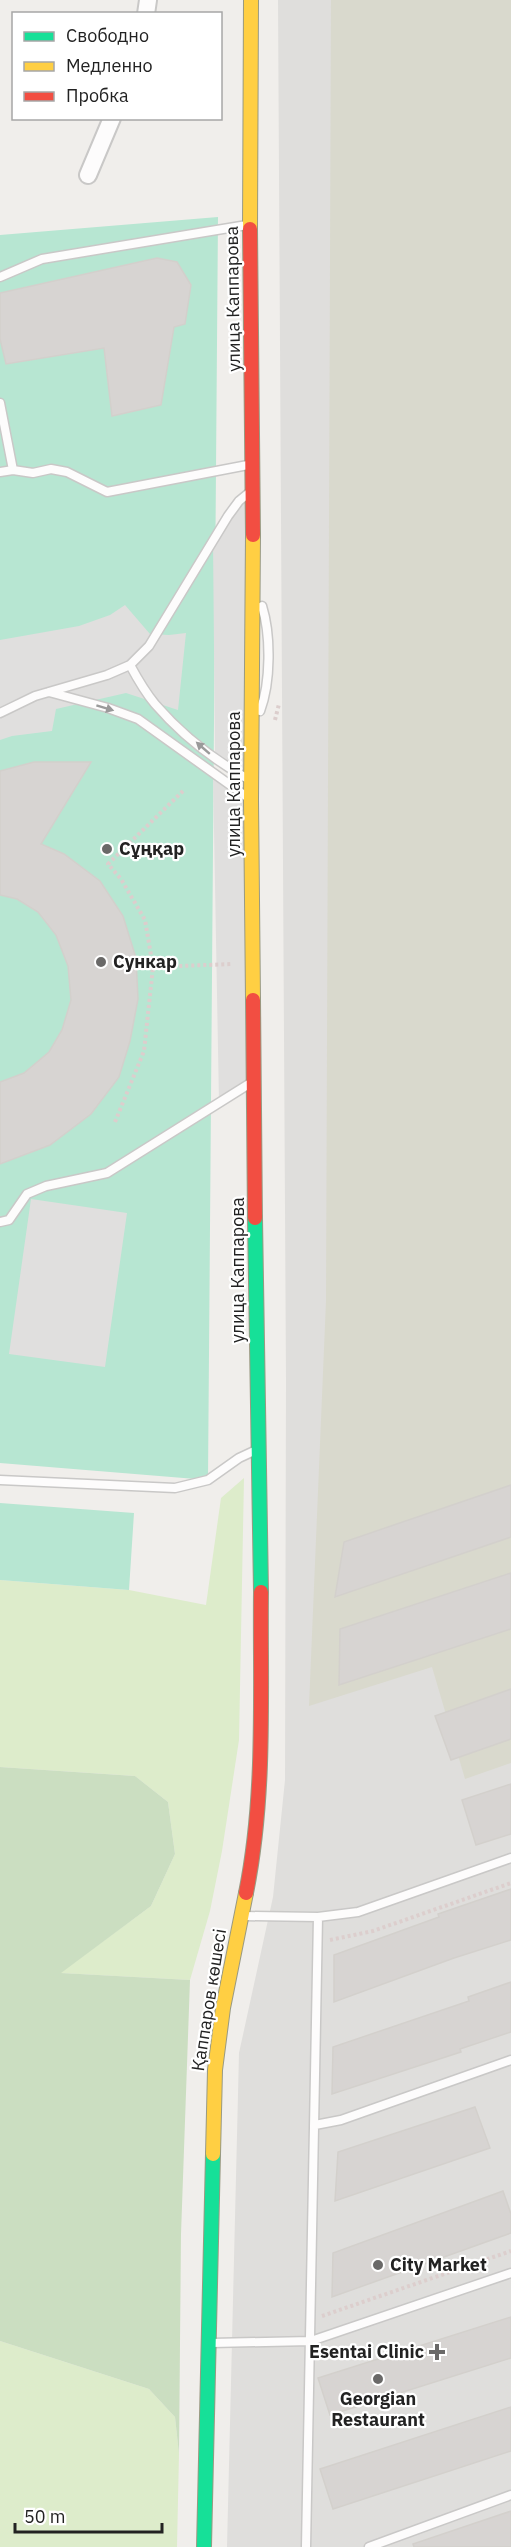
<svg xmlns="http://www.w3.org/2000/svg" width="511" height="2547" viewBox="0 0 511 2547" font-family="'IBM Plex Sans',sans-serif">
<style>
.residential{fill:#dfdedc}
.construction{fill:#d9d9cd}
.grass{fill:#ddeccb}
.forest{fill:#cbdec1}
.pitch{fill:#b7e6d2}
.parking{fill:#e0dfde}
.building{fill:#d7d4d2;stroke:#d3d0cc;stroke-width:1.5}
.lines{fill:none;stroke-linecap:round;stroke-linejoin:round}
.lane-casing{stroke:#c9c8c7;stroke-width:11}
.street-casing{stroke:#c9c8c7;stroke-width:20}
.fast-casing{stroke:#999a82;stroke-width:16}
.slow-casing{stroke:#999a82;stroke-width:16}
.jam-casing{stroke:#999a82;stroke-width:16}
.path{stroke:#dccecd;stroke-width:4;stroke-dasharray:3 3;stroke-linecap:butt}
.lane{stroke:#fdfcfc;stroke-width:8}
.street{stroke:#fdfcfc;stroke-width:16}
.fast{stroke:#16e098;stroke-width:14}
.slow{stroke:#ffcf43;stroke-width:14}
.jam{stroke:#f24e42;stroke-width:14}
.oneway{fill:#9a9a9a}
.poi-dot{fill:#6a6968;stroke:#fff;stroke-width:2}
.labels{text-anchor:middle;stroke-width:4.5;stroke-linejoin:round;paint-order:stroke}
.street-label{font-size:18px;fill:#222;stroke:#fff}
.poi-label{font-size:18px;font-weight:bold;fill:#222;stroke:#fff;text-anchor:start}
</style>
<rect width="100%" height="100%" fill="#f0eeeb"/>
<path class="residential" d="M 278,0 L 511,0 L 511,2547 L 227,2547 L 239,2053 L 273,1897 L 285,1780 L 286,1381 Z"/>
<path class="construction" d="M 331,0 L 511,0 L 511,1763 L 465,1779 L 432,1667 L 309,1706 L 326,1301 Z"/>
<path class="grass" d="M 244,1478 L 239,1740 L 222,1851 L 210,1911 L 190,1980 L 60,1973 L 151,1906 L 175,1854 L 168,1802 L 135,1776 L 0,1767 L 0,1580 L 129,1590 L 206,1605 L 221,1498 Z
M 0,2341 L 149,2389 L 175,2417 L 179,2454 L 177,2547 L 0,2547 Z"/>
<path class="forest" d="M 0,1767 L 135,1776 L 168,1802 L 175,1854 L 151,1906 L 61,1973 L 190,1980 L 181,2234 L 179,2454 L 175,2417 L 149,2389 L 0,2341 Z"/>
<path class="pitch" d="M 218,217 L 208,1480 L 0,1463 L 0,235 Z
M 0,1503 L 134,1513 L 129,1590 L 0,1580 Z"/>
<path class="parking" d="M 252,491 L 251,781 L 215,757 L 213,540 Z
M 125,605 L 150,634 L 169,635 L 186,633 L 178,710 L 126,693 L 56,709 L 52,731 L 12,736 L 0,740 L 0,640 L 79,626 L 110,615 Z
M 213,775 L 251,800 L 255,1081 L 219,1103 Z
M 31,1199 L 127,1213 L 105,1367 L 9,1354 Z"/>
<path class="building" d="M 157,258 L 177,262 L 191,285 L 185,324 L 174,327 L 161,405 L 112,416 L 104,348 L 6,364 L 0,339 L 0,293 Z
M 34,762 L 91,762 L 41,844 L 64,854 L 100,881 L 123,916 L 136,958 L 138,999 L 130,1041 L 119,1077 L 91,1114 L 50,1145 L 0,1164 L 0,1082 L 24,1073 L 49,1052 L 62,1030 L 71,1000 L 68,966 L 56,935 L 38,912 L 17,899 L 0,895 L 0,771 Z
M 511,1485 L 511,1537 L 335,1597 L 344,1542 Z
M 511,1573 L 511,1629 L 339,1685 L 340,1629 Z
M 511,1689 L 511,1739 L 451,1760 L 435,1716 Z
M 511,1784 L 511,1834 L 476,1845 L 462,1800 Z
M 511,1889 L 511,1940 L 454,1958 L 334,2002 L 334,1955 L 439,1917 L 438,1914 Z
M 511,1982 L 511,2032 L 460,2049 L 461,2052 L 332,2094 L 333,2047 L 469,2001 L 468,1997 Z
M 475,2107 L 490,2148 L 335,2201 L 338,2152 Z
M 503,2191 L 511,2214 L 511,2233 L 332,2297 L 333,2253 Z
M 511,2317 L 511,2358 L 330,2415 L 318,2378 Z
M 511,2407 L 511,2451 L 333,2509 L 320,2469 Z
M 511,2511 L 511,2547 L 414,2547 L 413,2544 Z"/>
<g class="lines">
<g class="lane-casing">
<path id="lane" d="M 0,277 L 42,259 L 247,225
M 0,403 L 13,470
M 0,472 L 13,470 L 33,473 L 51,469 L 67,472 L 107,492 L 253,464
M 130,665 C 137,678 145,692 155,704 C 180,733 214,760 248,779
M 49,692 L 108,708 L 138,719 L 247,797
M 260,711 C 271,682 271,635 262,606
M 0,713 L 35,696 L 107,675 L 130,665 L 149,646 L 228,516 L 239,501 L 250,492
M 0,1222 L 9,1220 L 27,1194 L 46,1186 L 107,1173 L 249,1084
M 0,1480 L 175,1488 L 208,1480 L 239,1458 L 254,1451
M 245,1916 L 318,1917 L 358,1912 L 511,1858
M 315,2125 L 341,2120 L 511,2060
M 212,2343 L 311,2341 L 511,2273
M 306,2547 L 318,1917
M 369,2547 L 511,2495"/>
</g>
<g class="street-casing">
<path id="street" d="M 146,14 L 148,0
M 88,175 L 112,118"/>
</g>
<g class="fast-casing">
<path id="fast" d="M 255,1218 L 261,1592
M 204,2547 L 213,2154"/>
</g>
<g class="slow-casing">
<path id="slow" d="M 250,229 L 251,0
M 253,1000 L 251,800 L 253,535
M 213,2154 L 215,2070 L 223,2008 L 246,1893"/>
</g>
<g class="jam-casing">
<path id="jam" d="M 250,229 L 253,535
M 253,1000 L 255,1218
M 246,1893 C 266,1794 260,1692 261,1592"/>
</g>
<path class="path" d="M 275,720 L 279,704
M 183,791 L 108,864 L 121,879 L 145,920 L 153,967 L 233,964
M 115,1122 L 144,1051 L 153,967
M 330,1940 L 373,1931 L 511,1883
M 322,2316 L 511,2251"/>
<use href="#lane" class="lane"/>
<use href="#street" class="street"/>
<use href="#fast" class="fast"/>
<use href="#slow" class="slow"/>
<use href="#jam" class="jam"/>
</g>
<defs><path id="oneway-solid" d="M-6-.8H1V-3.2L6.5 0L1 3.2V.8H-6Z" transform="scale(1.5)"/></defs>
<g class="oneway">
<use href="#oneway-solid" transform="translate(105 708) rotate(17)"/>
<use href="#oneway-solid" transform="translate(203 748) rotate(-139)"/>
</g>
<g class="poi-dot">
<circle cx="107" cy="849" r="6"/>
<circle cx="101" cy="962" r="6"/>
<circle cx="378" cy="2265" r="6"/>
<path d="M434 2343h6v6h6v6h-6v6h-6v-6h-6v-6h6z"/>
<circle cx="378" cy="2379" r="6"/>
</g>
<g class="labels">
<g class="street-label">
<text transform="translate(233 299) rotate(-91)" y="6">улица Каппарова</text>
<text transform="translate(234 784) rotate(-90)" y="6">улица Каппарова</text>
<text transform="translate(238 1270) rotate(-90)" y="6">улица Каппарова</text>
<text transform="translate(209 2000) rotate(-81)" y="6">Қаппаров көшесі</text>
</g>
<g class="poi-label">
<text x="119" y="855">Сұңқар</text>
<text x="113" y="968">Сункар</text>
<text x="390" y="2271">City Market</text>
<text x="424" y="2358" text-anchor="end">Esentai Clinic</text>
<text x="378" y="2405" text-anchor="middle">Georgian<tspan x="378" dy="21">Restaurant</tspan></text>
</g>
</g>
<rect x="12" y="12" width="210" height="108" fill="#ffffff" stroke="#a7a7a7" stroke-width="1.5"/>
<rect x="24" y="32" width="30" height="9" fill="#16e098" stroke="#a7a7a7" stroke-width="1.5"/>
<text x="66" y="42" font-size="18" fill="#222222">Свободно</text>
<rect x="24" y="62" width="30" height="9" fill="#ffcf43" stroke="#a7a7a7" stroke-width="1.5"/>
<text x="66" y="72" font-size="18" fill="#222222">Медленно</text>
<rect x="24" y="92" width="30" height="9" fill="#f24e42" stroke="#a7a7a7" stroke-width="1.5"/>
<text x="66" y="102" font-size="18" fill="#222222">Пробка</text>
<path d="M15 2523v9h147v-9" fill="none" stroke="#222222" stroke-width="3"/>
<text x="24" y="2523" font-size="18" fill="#222222" stroke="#ffffff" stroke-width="4.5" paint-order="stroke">50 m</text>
</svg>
